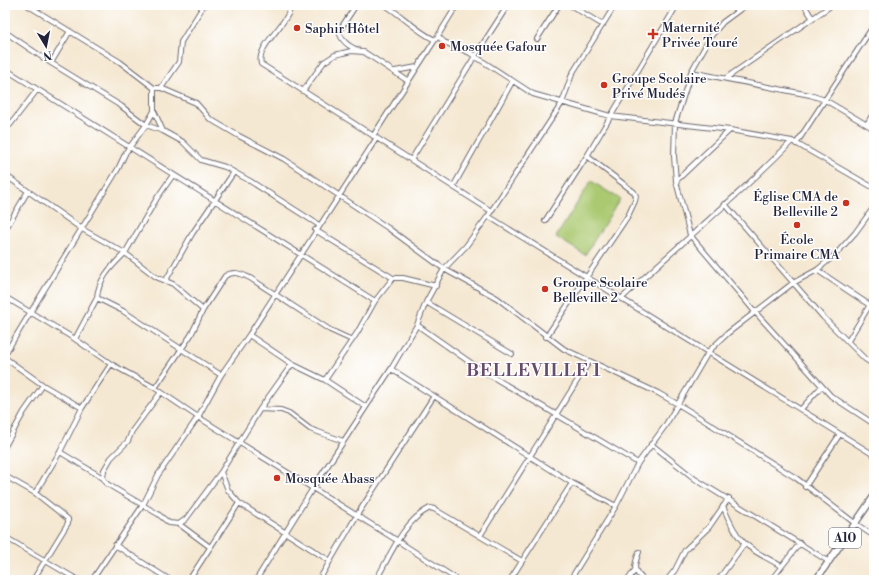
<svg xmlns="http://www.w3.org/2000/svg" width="879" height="585" viewBox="0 0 879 585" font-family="'Libre Bodoni',serif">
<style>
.green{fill:#abc971;stroke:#667656}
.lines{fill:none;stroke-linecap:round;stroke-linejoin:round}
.minor-casing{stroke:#6c6770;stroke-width:6}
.major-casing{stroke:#6c6770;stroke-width:8}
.minor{stroke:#fff;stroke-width:4}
.major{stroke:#fff;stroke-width:5.5}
.poi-dot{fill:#c8321e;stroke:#fff;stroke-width:1.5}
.labels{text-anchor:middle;stroke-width:3;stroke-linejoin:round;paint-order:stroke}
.shield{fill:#fff;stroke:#646476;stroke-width:1}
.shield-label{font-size:12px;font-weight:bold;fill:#22223b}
.poi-label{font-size:13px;fill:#22223b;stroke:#fff;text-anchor:start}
.district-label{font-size:17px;font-weight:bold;letter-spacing:1px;fill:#664d6e;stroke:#fff}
</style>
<rect width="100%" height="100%" fill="#fff"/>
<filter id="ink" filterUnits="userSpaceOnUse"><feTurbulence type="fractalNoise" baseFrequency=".025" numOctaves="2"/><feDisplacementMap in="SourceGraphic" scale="8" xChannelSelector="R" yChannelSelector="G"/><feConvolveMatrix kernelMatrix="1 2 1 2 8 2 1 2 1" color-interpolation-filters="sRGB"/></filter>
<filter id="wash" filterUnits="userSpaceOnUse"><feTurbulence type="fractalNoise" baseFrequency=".012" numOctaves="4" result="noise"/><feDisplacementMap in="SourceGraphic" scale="16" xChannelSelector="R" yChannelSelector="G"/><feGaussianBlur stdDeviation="0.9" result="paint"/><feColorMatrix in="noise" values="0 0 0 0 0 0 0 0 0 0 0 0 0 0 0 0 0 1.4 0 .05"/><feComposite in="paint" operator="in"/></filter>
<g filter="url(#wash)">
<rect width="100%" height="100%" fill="#f5e8d2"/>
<path class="green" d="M 591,181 L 620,199 L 585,255 L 556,237 Z"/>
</g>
<g filter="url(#ink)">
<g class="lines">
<g class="minor-casing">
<path id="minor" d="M 27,5 L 120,62 L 154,88 L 161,88 L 179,62 L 181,42 L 204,5
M 291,5 C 289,24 256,45 261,64 L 491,211
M 356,5 L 339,31 C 341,41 350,47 358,50
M 570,5 L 603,25
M 746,5 L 723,22 L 711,36 L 691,72 L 675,123 L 674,156 L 676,181 L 690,235 L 756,313 L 831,396 L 874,424
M 804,5 L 813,19
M 5,32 L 51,63 L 121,106 L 146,125 L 163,131
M 438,36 L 444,42 L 470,53 L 533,94 L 610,116 L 730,130 L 792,141 L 874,188
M 436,39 L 457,5
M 537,39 L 559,5
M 51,63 L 70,31
M 5,69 L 375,301
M 395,71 L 417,67
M 691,72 L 810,95 L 825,100 L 874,129
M 726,78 L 832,5
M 161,88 L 196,103 L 210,119 L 239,136 L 284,159 L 388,228 L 444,269 L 497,298 L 564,349 L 658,393 L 686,409 L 796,478 L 856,524 L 874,536
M 303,91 L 324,62 L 335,55 L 351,51 L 364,52 L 408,81
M 154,111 L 163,131 L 183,142 L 201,160 L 225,167 L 250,181 L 319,225
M 867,124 L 874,112
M 5,126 L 10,125 L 37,90
M 373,136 L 435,40 C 416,31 403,16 385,5
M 796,144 L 874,25
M 411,160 L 475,56 L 508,5
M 5,175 L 82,229 L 125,253 C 112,266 98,279 97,298
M 173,175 L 157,198 L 125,253 L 156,277 L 173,284 L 203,310
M 676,181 L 730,130
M 453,187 L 512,82
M 725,204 L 823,317 L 865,359 L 874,365
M 488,216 L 874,455
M 545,221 L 587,156 L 677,5
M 5,230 L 28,191
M 315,230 L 393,278
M 817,270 L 874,308
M 166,280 L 192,234 L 234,172
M 5,297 L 75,339 L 111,364 L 155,388 L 198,417 L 398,541 L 458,580
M 621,299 C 677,246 738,197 792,141
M 426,302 L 512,354
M 417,325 L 481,370 L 638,463
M 249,335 L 292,364 L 325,380 L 366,407
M 546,337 L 628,216 L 635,201 L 636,196 L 634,192 L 587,156
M 75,339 L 97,298 L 123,311 L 221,375
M 848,341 L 874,298
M 5,354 L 118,169 L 126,152 L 146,125 L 154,111 L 154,88
M 5,358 L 43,385 L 82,408
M 391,369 L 572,483 L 616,506
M 325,380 L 357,333 L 375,301 L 393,278 L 403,278 L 436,286
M 155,388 L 191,335 L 203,310 L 225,276 C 234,270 241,274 250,278 L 330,330 L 352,340
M 161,392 L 132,431 L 128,441 L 111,458 L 104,470 L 103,478 L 107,484 L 158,514 L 169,523 L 179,524 L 186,519 L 221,472 L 260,409 L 281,410 L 289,413 L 310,429 L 343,441
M 260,409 L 292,364
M 801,409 L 822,386
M 651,444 L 695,479 L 828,561
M 5,446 L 24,412 L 43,385
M 60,452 L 103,478
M 221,472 L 228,490 L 239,503 L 330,561
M 5,476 L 35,493 L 68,519 L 68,523 L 33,580
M 805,487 L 840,434
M 35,493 L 60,452 L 82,408 L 111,364
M 723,506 C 739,546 746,546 781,566
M 179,524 L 210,547
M 480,536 L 589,362
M 5,537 L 78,580
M 115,545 L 170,580
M 639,552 C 634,566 632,570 644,580
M 92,580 L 143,505 L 158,475 L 198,417 L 221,375 L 249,335 L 376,139
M 189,580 L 239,503
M 256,580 L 313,488 L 391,369 L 417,325 L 426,302 L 444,269 L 466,246 L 488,216 L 562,103 L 572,74 L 615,5
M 319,580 L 357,515 L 434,396
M 376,580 C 390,556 403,521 430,508 L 434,509 L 522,561
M 510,580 L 572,483
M 570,580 L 616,506 L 638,463 L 665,426 L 709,351 L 728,333 L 793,283 L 817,270 L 836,254 L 855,233 L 874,207
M 628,580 L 635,570
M 667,580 L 675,570 L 685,550 L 709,527 L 729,498
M 718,580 L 744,544
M 771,580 L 800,543"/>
</g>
<g class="major-casing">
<path id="major" d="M 816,580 L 874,496"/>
</g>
<use href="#minor" class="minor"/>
<use href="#major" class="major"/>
</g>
</g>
<g class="poi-dot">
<circle cx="297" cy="28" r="4"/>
<path d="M651 28h4v4h4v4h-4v4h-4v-4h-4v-4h4z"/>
<circle cx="442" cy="46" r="4"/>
<circle cx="604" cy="85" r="4"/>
<circle cx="846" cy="203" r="4"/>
<circle cx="797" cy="225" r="4"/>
<circle cx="545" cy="289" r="4"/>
<circle cx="277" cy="478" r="4"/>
</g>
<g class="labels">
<rect class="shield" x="829" y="528" width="32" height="20" rx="3"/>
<g class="shield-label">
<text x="845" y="542">A10</text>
</g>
<g class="poi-label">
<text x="662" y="32">Maternité<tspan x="662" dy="15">Privée Touré</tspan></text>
<text x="305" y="33">Saphir Hôtel</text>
<text x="450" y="51">Mosquée Gafour</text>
<text x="612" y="83">Groupe Scolaire<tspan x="612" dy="15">Privé Mudés</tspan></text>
<text x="838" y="201" text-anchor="end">Église CMA de<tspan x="838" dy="15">Belleville 2</tspan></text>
<text x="797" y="244" text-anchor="middle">École<tspan x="797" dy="15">Primaire CMA</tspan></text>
<text x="553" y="287">Groupe Scolaire<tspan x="553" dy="15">Belleville 2</tspan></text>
<text x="285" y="483">Mosquée Abass</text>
</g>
<g class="district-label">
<text x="534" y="376">BELLEVILLE 1</text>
</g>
</g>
<rect width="879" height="585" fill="none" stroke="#fff" stroke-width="20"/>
<g transform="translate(46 46) rotate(170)" stroke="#ffffff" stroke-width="3" paint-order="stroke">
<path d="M0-3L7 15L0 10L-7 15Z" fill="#22223b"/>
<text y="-6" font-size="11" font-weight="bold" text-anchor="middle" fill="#22223b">N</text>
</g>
</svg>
